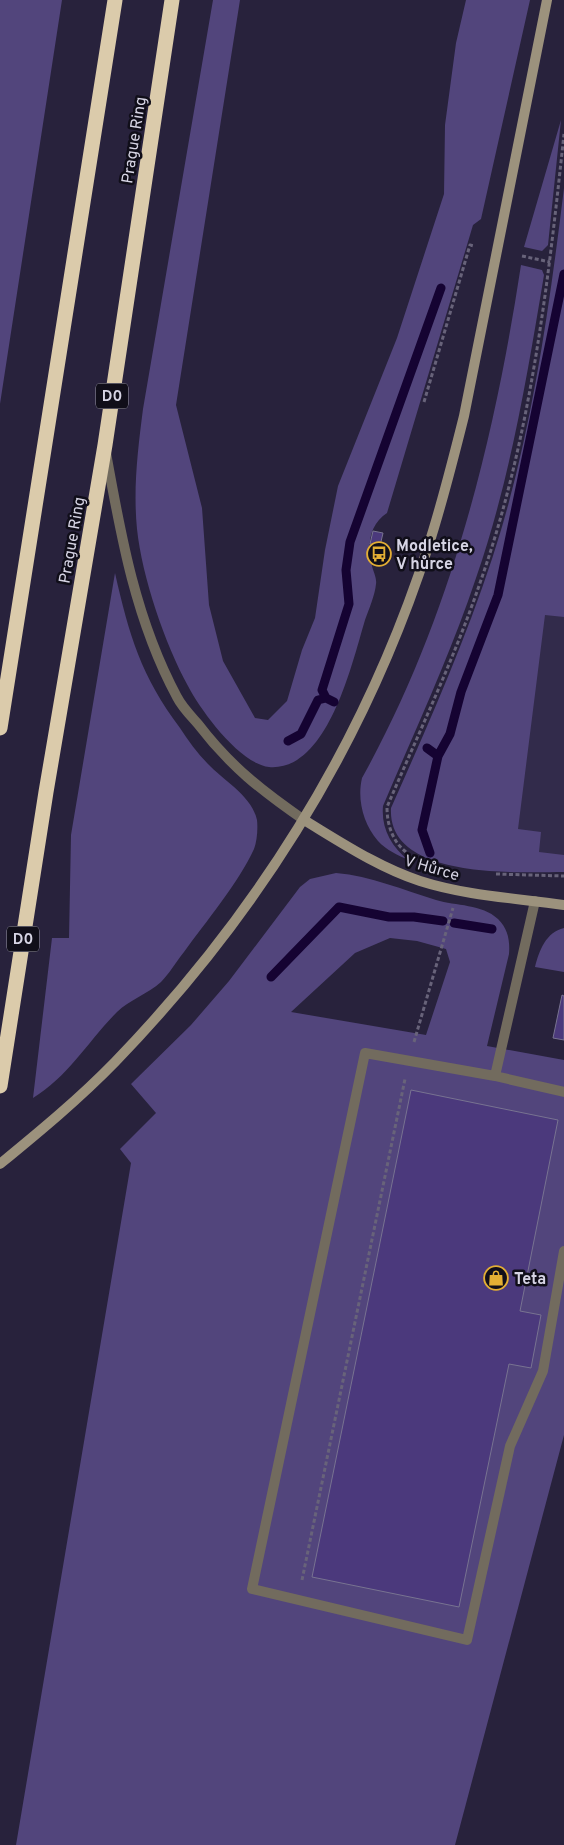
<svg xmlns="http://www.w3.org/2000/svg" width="564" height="1845" viewBox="0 0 564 1845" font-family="Overpass,sans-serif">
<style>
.built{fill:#322b4b}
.green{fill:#52457c;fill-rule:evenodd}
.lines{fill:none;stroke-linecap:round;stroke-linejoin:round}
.stream{stroke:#150332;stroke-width:9}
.building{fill:#4b397c;stroke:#787391}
.path{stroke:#68637a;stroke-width:3;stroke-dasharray:4 2.5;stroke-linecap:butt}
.lane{stroke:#726b5e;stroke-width:10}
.secondary{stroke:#9c927d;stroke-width:10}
.highway{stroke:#dbcbab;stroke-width:15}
.labels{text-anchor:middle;stroke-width:5;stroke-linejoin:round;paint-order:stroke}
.shield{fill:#100e19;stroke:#9b99a7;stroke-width:1}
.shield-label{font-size:15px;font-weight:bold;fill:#d6d4e4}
.street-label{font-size:16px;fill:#d6d4e4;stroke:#100e19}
.poi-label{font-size:16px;font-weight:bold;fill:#d6d4e4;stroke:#100e19;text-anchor:start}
</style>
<rect width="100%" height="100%" fill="#28223c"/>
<path class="built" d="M 564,304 L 564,864 L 415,837 Z"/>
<path class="green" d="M 0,0 L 62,0 L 0,404 Z
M 213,0 L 240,0 L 176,405 L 202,508 L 209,605 L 223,661 L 255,718 L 268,720 L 287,701 L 302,650 L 315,618 L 325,550 L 338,486 L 397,338 L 444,194 L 445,125 L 456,43 L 466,0 L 530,0 L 481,219 L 473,225 L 387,513 C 369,525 367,545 372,566 C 373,571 377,578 376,584 C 375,595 369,609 365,620 C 353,661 335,736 297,760 C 289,765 279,768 269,767 C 240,764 201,711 188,686 C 165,644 142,577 137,529 C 133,489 138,448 143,409 Z
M 561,120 L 548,245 L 542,251 L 524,247 Z
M 564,188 L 564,617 L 545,615 L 518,829 L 541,832 L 539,852 L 564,855 L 564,872 C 517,872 387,880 391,808 C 432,716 473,624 502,527 C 534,417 550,302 564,188 Z
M 521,265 L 542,270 L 544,275 C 527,377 510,480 476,578 C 450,656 415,730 383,806 C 381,828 391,846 408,860 C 398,855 386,850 378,841 C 363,824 357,799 362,778 C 450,620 494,442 521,265 Z
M 115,573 C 129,635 141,676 180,728 C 188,740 197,753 208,764 C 223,780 252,796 257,820 C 258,829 257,841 254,849 C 239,882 205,923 184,952 C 176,962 169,974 161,982 C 148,994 129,1000 117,1012 C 89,1040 68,1077 33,1098 L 52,938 L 69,938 L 71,835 Z
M 336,873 C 371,876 403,890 436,900 C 456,906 482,904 498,919 C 508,929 510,940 509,954 L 487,1046 L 564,1060 L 564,1435 L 455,1845 L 16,1845 L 131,1163 L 120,1149 L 156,1113 L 131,1084 L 191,1025 L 229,981 L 300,887 L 310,879 ZM 390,938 L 417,941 L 446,949 L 450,962 L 426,1035 L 291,1012 L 355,953 Z
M 564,928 L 564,972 L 535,967 C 539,951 546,932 564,928 Z"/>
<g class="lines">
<path class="stream" d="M 334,702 L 326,698 L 322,690 L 349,604 L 346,570 L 350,542 L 441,288
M 288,741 L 301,734 L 318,700 L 326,698
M 427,748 L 438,756 L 422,830 L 430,853
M 438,756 L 450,734 L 461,692 L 498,595 L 564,274
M 454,923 L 492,929
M 271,977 L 339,907 L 389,917 L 414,917 L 443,921"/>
</g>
<path class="building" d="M 373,531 L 383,533 L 380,546 L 370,544 Z
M 562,995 L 564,996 L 564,1040 L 553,1038 Z
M 411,1090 L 558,1120 L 520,1311 L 541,1315 L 531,1368 L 509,1364 L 459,1607 L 312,1577 Z"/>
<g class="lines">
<path class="path" d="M 522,256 L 550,262
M 424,402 L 470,245 L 474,246
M 406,852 C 392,841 387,824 387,807 C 419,732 455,657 481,580 C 531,437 548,284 564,134
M 496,874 L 564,876
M 414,1042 L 453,908
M 302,1580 L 405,1079"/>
<path class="lane" d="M 106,453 C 121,537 136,621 177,697 C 182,707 191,716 198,724 C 230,766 262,791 304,820
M 495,1076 L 535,901
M 564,1092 L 495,1076 L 365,1053 L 252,1589 L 467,1640 L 510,1446 L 543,1371 L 564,1251"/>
<path class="secondary" d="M 304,820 C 342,843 378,867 420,881 C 467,896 516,898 564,905
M 0,1164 C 39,1132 79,1099 115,1062 C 257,915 365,742 428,547 C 442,504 453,460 464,416 L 547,0"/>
<path class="highway" d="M 0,728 L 115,0
M 0,1086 L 46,792 L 105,445 L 172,0"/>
</g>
<defs>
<g id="bus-ring" transform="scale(1.25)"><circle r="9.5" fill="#100e19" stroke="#e3ae34" stroke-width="1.5"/><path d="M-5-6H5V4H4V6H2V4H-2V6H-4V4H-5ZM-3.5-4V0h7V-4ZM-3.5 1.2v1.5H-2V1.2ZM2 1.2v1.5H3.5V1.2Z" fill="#e3ae34"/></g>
<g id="shop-ring" transform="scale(1.25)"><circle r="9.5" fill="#100e19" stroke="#e3ae34" stroke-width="1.5"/><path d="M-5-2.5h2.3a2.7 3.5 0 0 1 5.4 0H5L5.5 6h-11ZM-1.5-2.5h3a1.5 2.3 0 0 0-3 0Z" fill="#e3ae34"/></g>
</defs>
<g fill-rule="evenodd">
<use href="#bus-ring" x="379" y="554"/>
<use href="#shop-ring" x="496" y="1278"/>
</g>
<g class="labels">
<g class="shield">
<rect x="96" y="383.5" width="32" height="25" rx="4"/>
<rect x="7" y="926.5" width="32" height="25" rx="4"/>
</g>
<g class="shield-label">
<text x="112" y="401">D0</text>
<text x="23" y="944">D0</text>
</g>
<g class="street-label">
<text transform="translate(133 140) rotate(-81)" y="6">Prague Ring</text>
<text transform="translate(71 540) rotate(-80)" y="6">Prague Ring</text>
<text transform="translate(432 867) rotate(16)" y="6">V Hůrce</text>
</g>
<g class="poi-label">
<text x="396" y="551">Modletice,<tspan x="396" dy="18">V hůrce</tspan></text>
<text x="514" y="1284">Teta</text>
</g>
</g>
</svg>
